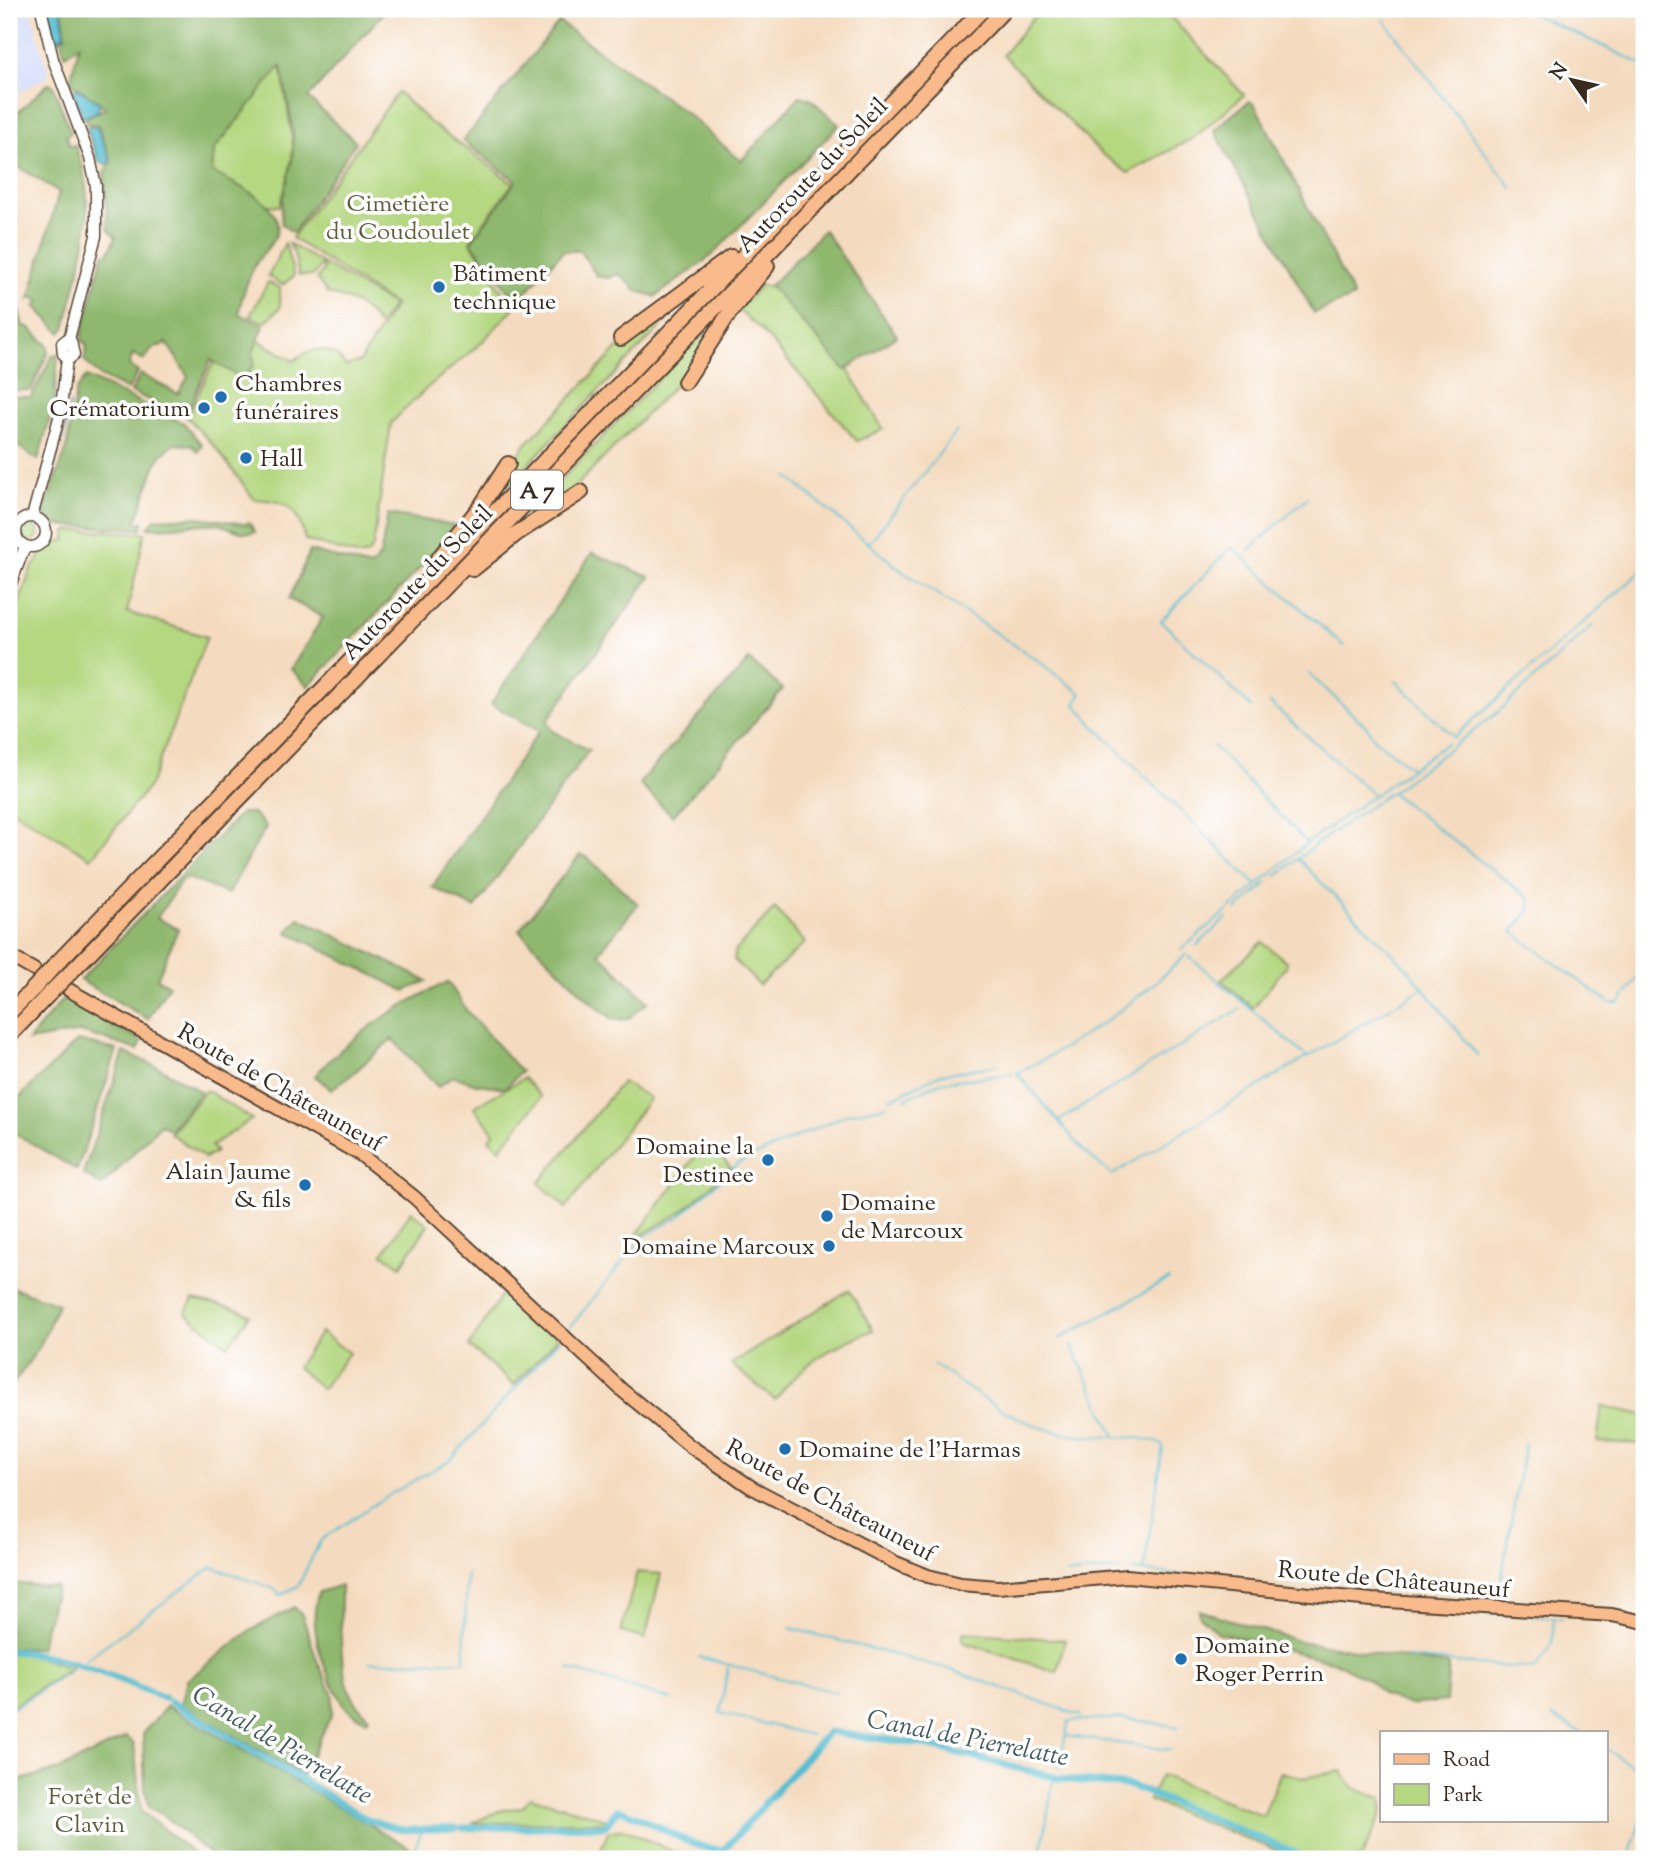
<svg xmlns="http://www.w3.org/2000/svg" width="1653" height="1868" viewBox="0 0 1653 1868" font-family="'Sorts Mill Goudy',serif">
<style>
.built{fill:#d0daf9}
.green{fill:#b4d780;stroke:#78804f;stroke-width:2}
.forest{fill:#8fb86e;stroke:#657146;stroke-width:2}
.water{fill:#54bdd1;stroke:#487478;stroke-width:2}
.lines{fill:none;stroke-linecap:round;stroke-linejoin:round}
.stream{stroke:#54bdd1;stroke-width:2}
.canal{stroke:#54bdd1;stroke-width:7}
.minor-casing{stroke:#574536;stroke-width:13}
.major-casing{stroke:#574536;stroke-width:16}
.highway-casing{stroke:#574536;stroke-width:18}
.minor{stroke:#fff;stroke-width:10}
.major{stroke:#fabb8c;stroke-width:12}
.highway{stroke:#fabb8c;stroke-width:14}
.highway-bridge-casing{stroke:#574536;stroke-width:18;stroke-linecap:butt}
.highway-bridge{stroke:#fabb8c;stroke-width:14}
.poi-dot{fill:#1f6fb2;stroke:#fff;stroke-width:2.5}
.labels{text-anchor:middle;stroke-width:7;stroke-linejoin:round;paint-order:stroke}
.shield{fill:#fff;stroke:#766a62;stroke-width:2}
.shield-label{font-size:23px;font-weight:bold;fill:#3b2a1e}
.street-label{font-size:24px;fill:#3b2a1e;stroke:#fff}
.park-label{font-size:24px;fill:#5f5e3b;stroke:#fff}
.poi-label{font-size:24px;fill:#3b2a1e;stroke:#fff;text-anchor:start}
.water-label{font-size:26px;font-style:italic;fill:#445d5d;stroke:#fff}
</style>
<rect width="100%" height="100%" fill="#fff"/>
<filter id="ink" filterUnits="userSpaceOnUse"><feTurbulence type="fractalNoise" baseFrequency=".0143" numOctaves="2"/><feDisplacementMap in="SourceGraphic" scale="14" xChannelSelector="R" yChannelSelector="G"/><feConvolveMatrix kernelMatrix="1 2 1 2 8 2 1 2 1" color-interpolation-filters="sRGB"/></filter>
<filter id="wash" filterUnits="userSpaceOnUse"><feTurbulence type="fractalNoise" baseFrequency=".00686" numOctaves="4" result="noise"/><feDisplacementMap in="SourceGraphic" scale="28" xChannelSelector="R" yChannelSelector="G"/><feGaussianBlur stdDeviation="1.57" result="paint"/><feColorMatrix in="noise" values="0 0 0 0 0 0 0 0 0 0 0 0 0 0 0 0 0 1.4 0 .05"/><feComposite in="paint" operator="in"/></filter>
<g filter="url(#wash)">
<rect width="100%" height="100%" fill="#f4dbbf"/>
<path class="built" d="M 9,9 L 30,9 L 49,76 L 21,91 L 9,103 Z"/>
<path class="green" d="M 1040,9 L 1163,9 L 1244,95 L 1195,137 L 1128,173 L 1102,154 L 1003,55 Z
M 281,65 L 293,144 L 291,174 L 279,206 L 268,205 L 212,172 L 214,150 Z
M 398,92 L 428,121 L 513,183 L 470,241 L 513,309 L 481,343 L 427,388 L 391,423 L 373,547 L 368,554 L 360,556 L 305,540 C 297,505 286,501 254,499 L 216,448 L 187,417 L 232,325 L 294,361 C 309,346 334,345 345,366 L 360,362 L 395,305 L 292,238 Z
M 285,243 L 294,276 L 282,285 L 268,276 Z
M 288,243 L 393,305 L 379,326 C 367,307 350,298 328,294 L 317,279 L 324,269 L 321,265 L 313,276 L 299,275 L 294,253 Z
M 268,282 L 280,288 L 280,308 L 264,323 L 250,316 Z
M 761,285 L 770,286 L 850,373 L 883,429 L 857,441 L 762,331 L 738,310 Z
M 695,291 L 482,512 L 480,511 L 525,445 L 633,333 Z
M 723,313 L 678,382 L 584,478 L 568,494 L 506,536 Z
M22 533a8 8 0 1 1 16 0a8 8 0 1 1-16 0Z
M 70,530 L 145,533 L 127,612 L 207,637 L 150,785 L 91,858 L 9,808 L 9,632 L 31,569 L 51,544 L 66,540 L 66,532 Z
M 775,908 L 805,943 L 759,985 L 734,960 L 735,951 Z
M 1262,942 L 1287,962 L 1286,966 L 1253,1008 L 1221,980 Z
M 524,1078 L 541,1097 L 500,1149 L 489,1139 L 494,1133 L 474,1107 Z
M 622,1082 L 650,1098 L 566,1208 L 539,1183 Z
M 206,1090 L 252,1119 L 211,1146 L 216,1152 L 205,1158 L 170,1133 Z
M 702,1147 L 716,1151 L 731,1168 L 683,1211 L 633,1240 Z
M 411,1211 L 428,1225 L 401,1266 L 383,1254 Z
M 506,1288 L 558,1338 L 514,1385 L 469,1346 Z
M 849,1290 L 873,1330 C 831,1347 802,1363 775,1400 L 731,1364 Z
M 193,1299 L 237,1309 L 250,1315 L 228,1346 L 185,1313 Z
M 321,1332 L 349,1353 L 322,1389 L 297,1367 Z
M 1602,1406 L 1644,1415 L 1644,1444 L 1597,1442 Z
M 637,1572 L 661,1574 L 645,1639 L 621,1632 Z
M 963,1632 L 1065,1640 L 1057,1672 L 963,1642 Z
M 9,1653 L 25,1653 L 71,1668 L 9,1708 Z
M 1342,1771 C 1349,1789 1364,1793 1382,1798 L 1382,1812 L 1361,1859 L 1288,1859 L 1288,1855 L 1148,1800 L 1161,1775 L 1263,1816 L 1281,1772 L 1303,1778 Z
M 530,1797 L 606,1819 L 606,1822 L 472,1823 L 499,1811 L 523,1807 Z
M 623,1829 L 690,1859 L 597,1859 L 608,1832 Z"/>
<path class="forest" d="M 62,9 L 387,9 L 308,98 L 356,142 L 293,233 L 282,224 C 278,198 292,175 293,148 C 294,122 285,92 281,66 L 214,150 L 212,172 C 227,180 258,194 268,206 C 293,235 262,248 254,267 C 248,280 240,300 239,314 L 264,326 L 253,352 L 254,365 L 248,372 L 251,384 L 211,360 L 185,416 L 131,392 L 141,374 L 178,394 L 188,377 L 167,343 L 153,348 L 144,360 L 133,354 L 129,365 L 138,372 L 128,390 L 100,376 L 84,360 L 87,346 L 82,341 L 82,334 L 103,254 L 108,253 L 116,237 L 108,229 L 104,174 L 111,161 L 98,125 L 88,124 L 86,118 L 106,108 L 70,82 L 79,45 L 65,55 L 60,39 L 66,36 Z
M 559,22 L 686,113 L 741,161 L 800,96 L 811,99 L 839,125 L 711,256 L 655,297 L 637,291 L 620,274 L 608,278 L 597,276 L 580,251 L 563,251 L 517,302 L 471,242 L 516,181 L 463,141 Z
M 49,83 L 53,85 L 71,133 L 66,136 L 70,146 L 75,145 C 101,207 80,266 65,328 L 61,333 L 35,306 L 40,301 L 32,297 L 29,300 L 59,192 L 9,161 L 9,115 L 16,114 Z
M 1249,101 L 1255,105 L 1354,297 L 1314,313 L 1214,130 Z
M 824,230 L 897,336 L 845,370 L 770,286 Z
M 9,295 L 18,305 L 23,326 L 29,327 L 48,346 L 48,353 L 31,390 L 9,391 Z
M 58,354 L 54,405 L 38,460 L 9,440 L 9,396 L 31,397 L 53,355 Z
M 86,377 L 184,423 L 202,445 L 198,452 L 192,445 L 174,444 L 161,455 L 154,469 L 136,522 L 143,522 L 141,529 L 53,525 L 43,512 L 66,451 L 76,391 Z
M 388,514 L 454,525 L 439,548 L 308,686 L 291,669 L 323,617 L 289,599 L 310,551 L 371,567 L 380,556 Z
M 198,517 L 246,524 L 249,522 L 255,532 C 240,536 231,526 217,524 C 194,522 170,530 148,527 L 155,519 Z
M 592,553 L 650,577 L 547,721 L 552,731 L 589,750 L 475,908 L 432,887 L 539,731 L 491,704 Z
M 749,660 L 783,689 L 673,816 L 640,785 L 642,780 Z
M 241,813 L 253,813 L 266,827 L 228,894 L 188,878 L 181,881 L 157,918 L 178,929 L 157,979 L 169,985 L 148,1019 L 80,980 Z
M 580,855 L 587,857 L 638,904 L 599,953 L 648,1002 L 628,1019 L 614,1020 L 592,1003 L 519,930 Z
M 299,918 L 427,981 L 405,991 L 287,932 Z
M 448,982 L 467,1011 L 521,1072 L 505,1088 L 477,1084 L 453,1076 L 438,1087 L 392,1039 L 350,1076 L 331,1089 L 315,1076 C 349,1036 400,1004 448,982 Z
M 66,995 L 142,1041 L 138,1050 L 81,1032 L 28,1041 Z
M 77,1041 L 117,1050 L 77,1170 L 9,1130 L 9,1108 Z
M 124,1052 L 162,1069 L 201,1092 L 170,1130 L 161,1124 L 102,1186 L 83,1174 Z
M 9,1286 L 58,1304 L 40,1346 L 9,1390 Z
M 9,1583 L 57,1587 L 40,1648 L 9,1648 Z
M 341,1585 C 342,1626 333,1689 369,1717 L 367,1721 C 360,1717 349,1713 345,1706 C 325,1676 306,1626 319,1592 Z
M 294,1607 L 302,1615 L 318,1663 L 333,1695 L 332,1714 L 302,1775 L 181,1705 L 187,1680 L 248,1632 Z
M 1199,1610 L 1298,1641 L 1449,1665 L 1446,1701 L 1410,1705 L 1383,1695 L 1372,1682 L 1335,1662 L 1219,1633 L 1200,1617 Z
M 167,1706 L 415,1851 L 412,1859 L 215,1859 L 165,1816 L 149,1807 L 145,1790 L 143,1733 Z
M 126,1737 L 134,1744 L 141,1811 L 200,1859 L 9,1859 L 9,1783 L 60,1769 Z"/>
<path class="water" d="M 48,9 L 61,9 L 65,34 L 55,41 Z
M 72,89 L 78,89 L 100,103 L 98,111 L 83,118 Z
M 86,127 L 97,127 L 111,161 L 107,164 L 99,162 Z
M 70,403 L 67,422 L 45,495 Z"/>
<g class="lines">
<path class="stream" d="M 1522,9 L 1644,65
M 1384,20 L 1512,188
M 787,476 L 902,571 L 1037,660 L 1082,694 L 1075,704 L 1095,727 L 1255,884
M 869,543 L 957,431
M 1248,551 L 1308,497
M 1309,674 L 1367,727 L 1375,740 L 1412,768
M 1396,681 L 1453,736
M 1270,703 L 1374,795
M 1251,707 L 1161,621 L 1231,547 L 1344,646
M 1453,738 L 1644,569
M 1213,746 L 1307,843
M 1389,794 L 1497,713 L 1593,625
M 1298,859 L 1408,969 L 1478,1056
M 1276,876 L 1323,839 L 1388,794 L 1393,794 L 1531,900 L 1530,910 L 1512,932 L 1610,1003 L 1619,1003 L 1644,970
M 1236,910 L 1267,883
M 1196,946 L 1227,918
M 1181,950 L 1307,843 L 1447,743
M 1187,954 C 1138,1001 1078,1044 1017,1073 L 1085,1152 L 1112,1175 L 1307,1057 L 1190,957
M 1308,1057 L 1423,988
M 237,1092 L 250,1099
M 890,1099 L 941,1074 L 998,1065
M 905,1099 L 940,1082 L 1012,1074
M 1059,1121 L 1240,1009
M 567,1331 L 643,1237 L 679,1217 L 739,1163 L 848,1114 L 886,1106
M 1059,1339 L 1169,1279
M 1071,1344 L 1115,1437
M 933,1364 C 977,1394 1018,1427 1072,1435 C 1093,1439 1149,1433 1163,1446 L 1144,1570
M 1132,1570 L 1238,1581
M 1067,1574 L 1119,1570
M 1497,1604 L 1525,1443
M 1487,1613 L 1562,1618
M 790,1628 L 949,1669 L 1081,1716
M 699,1657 L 837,1693
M 1407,1658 L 1535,1669 L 1552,1645 L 1554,1620
M 85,1660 L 212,1567 L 275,1589 L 280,1595 L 298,1586 L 321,1540 L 382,1499 L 449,1461 L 560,1339
M 370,1662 L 464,1661 L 467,1574
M 728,1668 L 720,1713 L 811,1735
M 569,1669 L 672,1700
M 9,1711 L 70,1671
M 1552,1717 L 1582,1733
M 1066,1736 L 1170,1750
M 1606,1749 L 1644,1774
M 1058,1768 L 1069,1721 L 1121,1718 L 1179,1727
M 410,1859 L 422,1830
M 1040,1859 L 1053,1782
M 1628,1859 L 1644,1811"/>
<path class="canal" d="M 9,1651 C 57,1652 120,1679 164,1698
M 171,1702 L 368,1820 L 404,1830 L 456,1828
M 463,1828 L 605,1826 L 618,1809 C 647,1817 697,1854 725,1849 L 828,1732 L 922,1744 L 1061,1779 L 1131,1786 L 1310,1859"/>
</g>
</g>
<g filter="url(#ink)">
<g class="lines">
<g class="minor-casing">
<path id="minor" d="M 41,9 L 53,59 L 90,158 L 96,186 L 96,236 L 69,339
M 67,339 L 71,341 L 74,355 L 69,359 L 63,354 L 62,343 Z
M 32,517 L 60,414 L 67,359
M16 532a15 15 0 1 1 30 0a15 15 0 1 1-30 0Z
M 9,589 L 25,546"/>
</g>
<g class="major-casing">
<path id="major" d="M 9,956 L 34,970
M 69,990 L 361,1155 L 414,1197 L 623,1391 L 690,1446 L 751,1487 L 896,1563 L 928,1576 L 961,1584 L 998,1587 L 1127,1576 L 1372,1600 L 1612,1615 L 1644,1622"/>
</g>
<g class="highway-casing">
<path id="highway" d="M 621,338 L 731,257
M 685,382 L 730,312 L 767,266
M 439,558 L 481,506 L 508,464
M 473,569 L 516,534 L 581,492
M 57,963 L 983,9
M 70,973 L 1005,9
M 9,1013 L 35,987
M 9,1036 L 46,997"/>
</g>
<use href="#minor" class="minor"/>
<use href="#major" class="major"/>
<use href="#highway" class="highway"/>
<g class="highway-bridge-casing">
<path id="highway-bridge" d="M 35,987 L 57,963
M 46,997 L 70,973"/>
</g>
<use href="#highway-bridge" class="highway-bridge"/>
</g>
</g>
<g class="poi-dot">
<circle cx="439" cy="287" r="7"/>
<circle cx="221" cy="397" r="7"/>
<circle cx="204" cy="408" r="7"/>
<circle cx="246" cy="458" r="7"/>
<circle cx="768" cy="1160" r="7"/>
<circle cx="305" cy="1185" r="7"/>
<circle cx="827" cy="1216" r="7"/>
<circle cx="829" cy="1246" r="7"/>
<circle cx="785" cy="1449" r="7"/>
<circle cx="1181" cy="1659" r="7"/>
</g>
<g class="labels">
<rect class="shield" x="511" y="470.5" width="52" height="39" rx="5"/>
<g class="shield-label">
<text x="537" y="498">A 7</text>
</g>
<g class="street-label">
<text transform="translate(812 175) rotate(-46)" y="8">Autoroute du Soleil</text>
<text transform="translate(417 582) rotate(-46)" y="8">Autoroute du Soleil</text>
<text transform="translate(281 1087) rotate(30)" y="8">Route de Châteauneuf</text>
<text transform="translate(831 1500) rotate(28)" y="8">Route de Châteauneuf</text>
<text transform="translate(1394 1579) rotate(5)" y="8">Route de Châteauneuf</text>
</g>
<g class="park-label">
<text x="398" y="211">Cimetière<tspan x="398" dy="28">du Coudoulet</tspan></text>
<text x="90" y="1804">Forêt de<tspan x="90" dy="28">Clavin</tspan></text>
</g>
<g class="poi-label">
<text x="453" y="281">Bâtiment<tspan x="453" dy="28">technique</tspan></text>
<text x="235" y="391">Chambres<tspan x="235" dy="28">funéraires</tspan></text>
<text x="190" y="416" text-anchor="end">Crématorium</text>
<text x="260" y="466">Hall</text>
<text x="754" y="1154" text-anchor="end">Domaine la<tspan x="754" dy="28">Destinee</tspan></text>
<text x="291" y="1179" text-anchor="end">Alain Jaume<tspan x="291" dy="28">&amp; fils</tspan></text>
<text x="841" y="1210">Domaine<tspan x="841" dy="28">de Marcoux</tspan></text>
<text x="815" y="1254" text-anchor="end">Domaine Marcoux</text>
<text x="799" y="1457">Domaine de l'Harmas</text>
<text x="1195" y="1653">Domaine<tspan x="1195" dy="28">Roger Perrin</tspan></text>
</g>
<g class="water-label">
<text transform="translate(968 1737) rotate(11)" y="9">Canal de Pierrelatte</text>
<text transform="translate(283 1744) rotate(31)" y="9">Canal de Pierrelatte</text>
</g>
</g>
<rect width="1653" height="1868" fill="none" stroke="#fff" stroke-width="35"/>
<rect x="1380" y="1731" width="228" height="91" fill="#ffffff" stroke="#b1aaa5" stroke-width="2"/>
<rect x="1394" y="1754" width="35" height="10" fill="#fabb8c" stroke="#b1aaa5" stroke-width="2"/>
<text x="1443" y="1766" font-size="21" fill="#3b2a1e">Road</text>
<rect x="1394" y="1784" width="35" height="21" fill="#b4d780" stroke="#b1aaa5" stroke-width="2"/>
<text x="1443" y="1801" font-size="21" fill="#3b2a1e">Park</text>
<g transform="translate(1572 80) rotate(304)" stroke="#ffffff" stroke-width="5" paint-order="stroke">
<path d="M0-5L12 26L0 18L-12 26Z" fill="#3b2a1e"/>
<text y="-10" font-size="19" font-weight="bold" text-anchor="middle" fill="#3b2a1e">N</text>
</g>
</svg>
